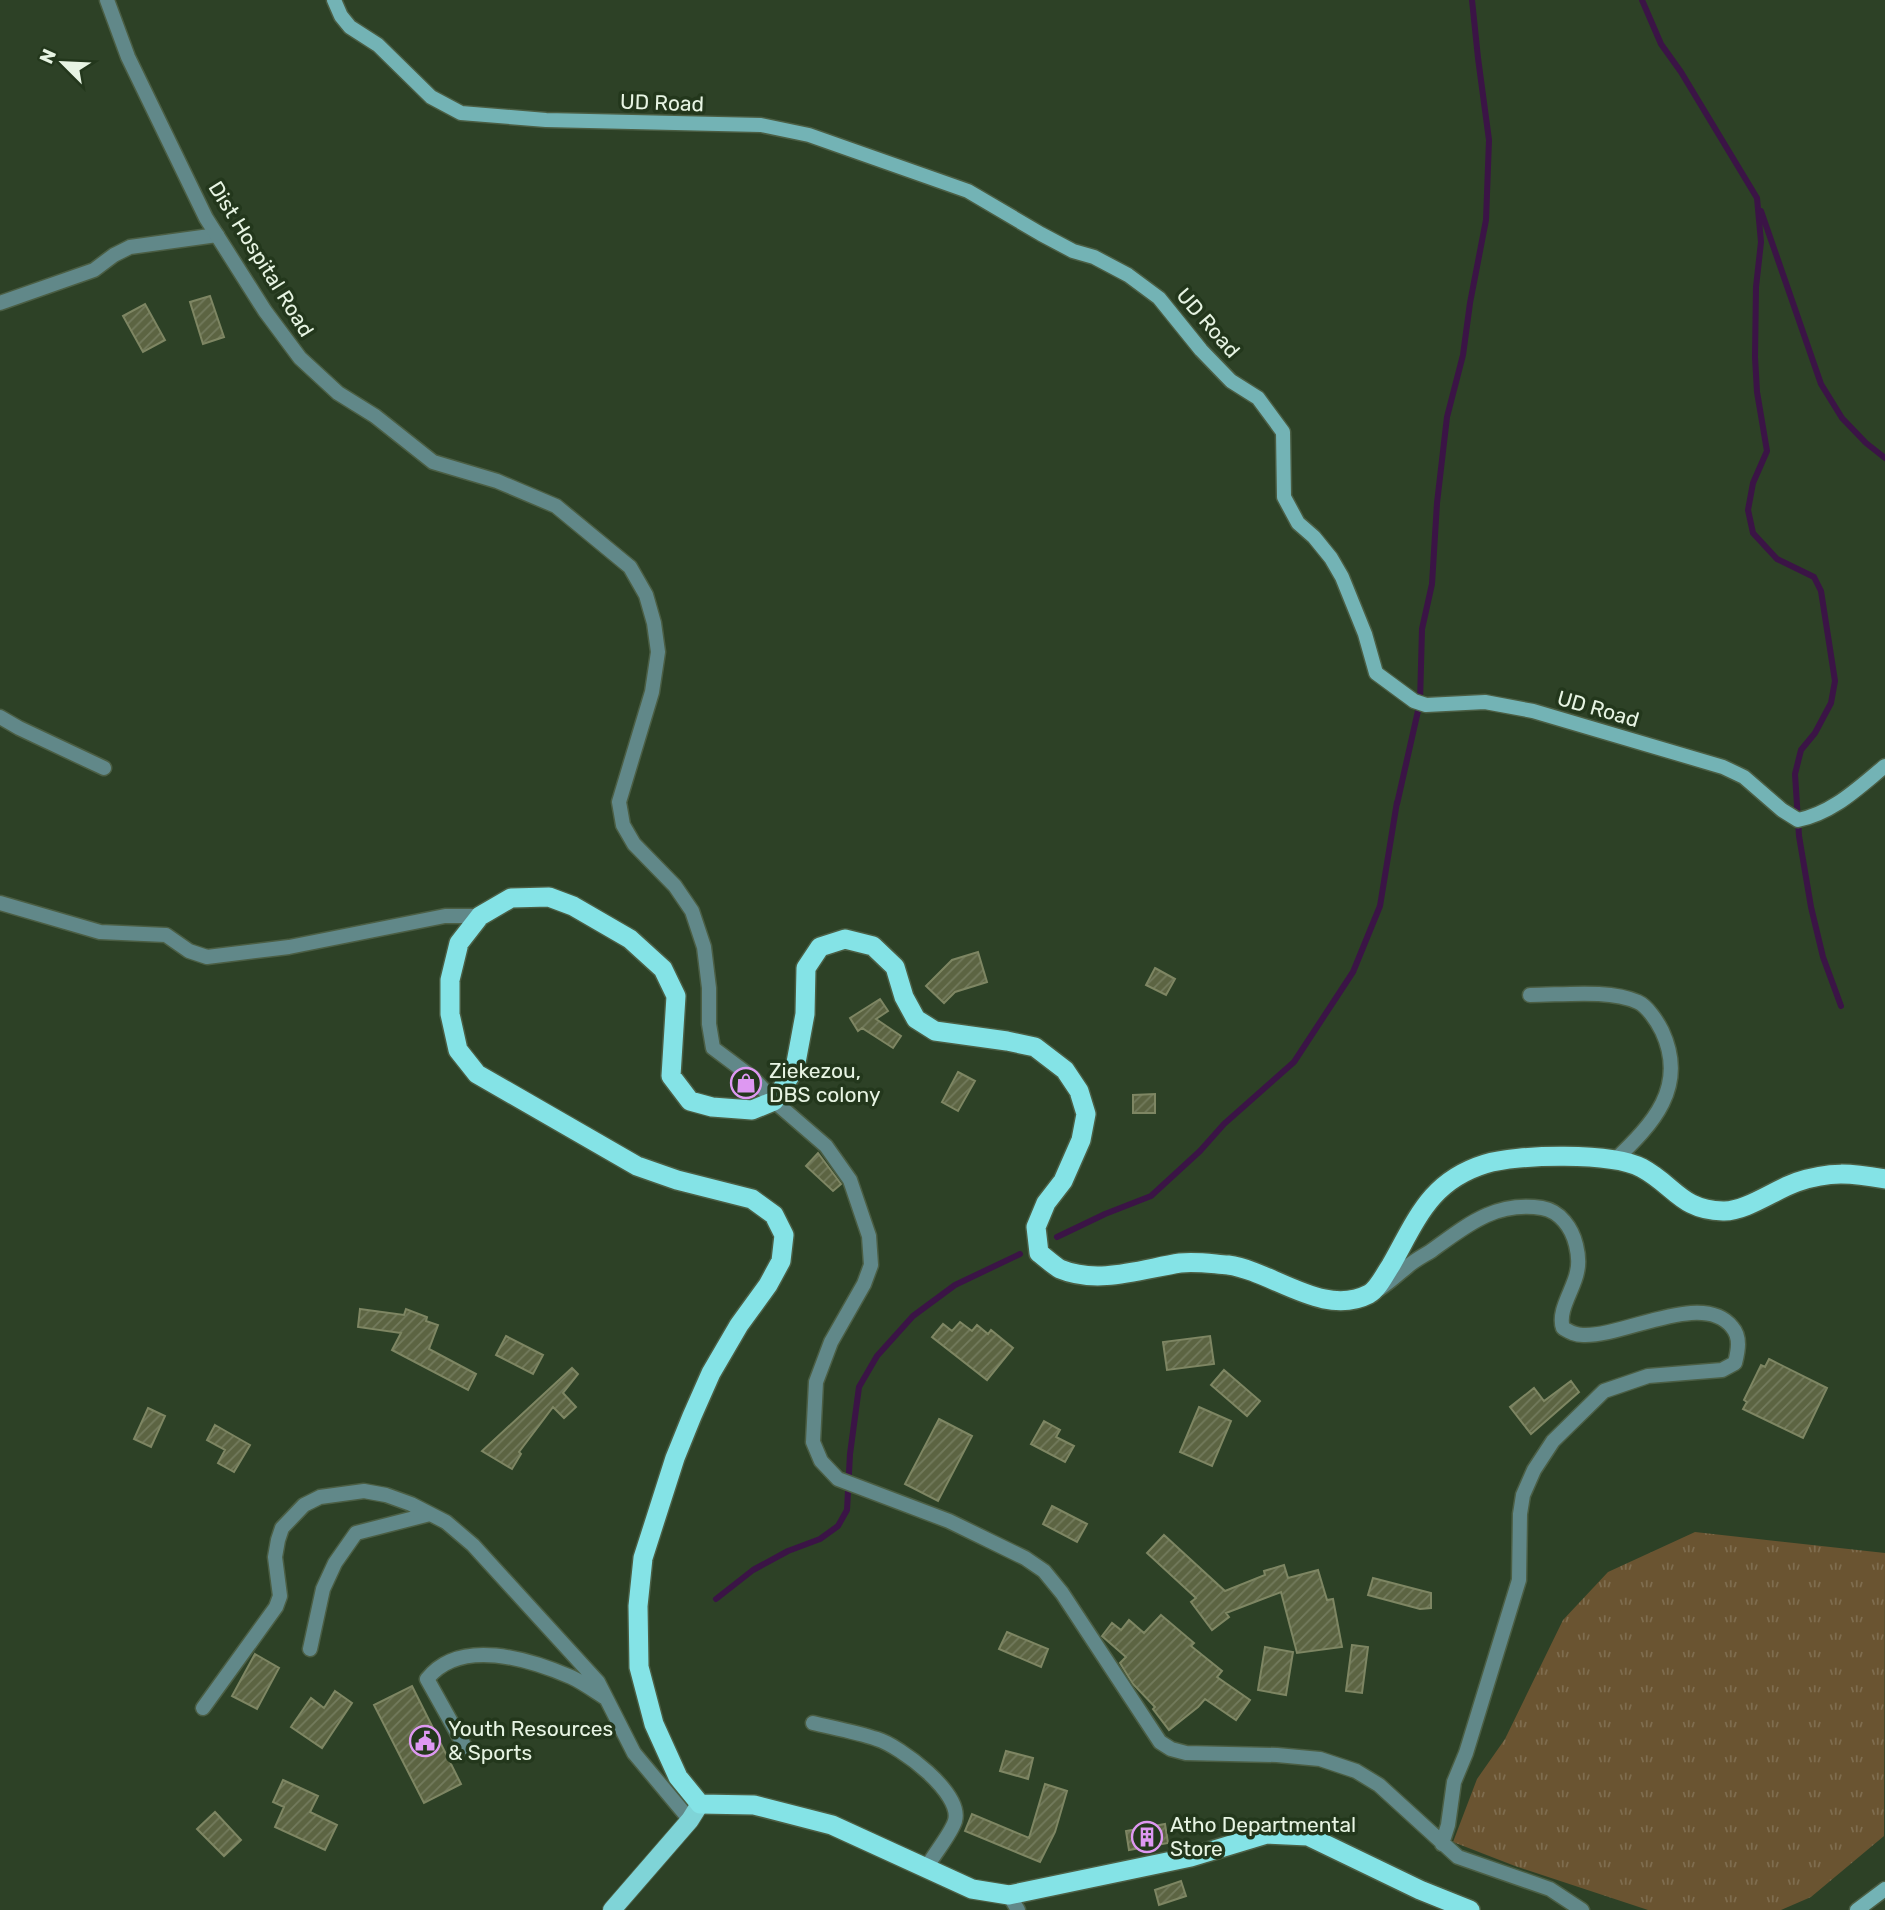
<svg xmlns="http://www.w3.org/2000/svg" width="1885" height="1910" viewBox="0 0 1885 1910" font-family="Rubik,sans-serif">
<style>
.park{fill:url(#park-tufts)}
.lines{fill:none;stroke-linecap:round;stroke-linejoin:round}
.stream{stroke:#3b1446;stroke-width:6}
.building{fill:url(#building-hatch);stroke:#7e8663;stroke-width:2}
.minor-casing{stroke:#4b5e44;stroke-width:17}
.tertiary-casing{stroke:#4b5e44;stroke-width:17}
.secondary-casing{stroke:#4b5e44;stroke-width:17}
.primary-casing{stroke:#4b5e44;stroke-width:20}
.trunk-casing{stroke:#4b5e44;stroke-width:22}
.minor{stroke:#618889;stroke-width:14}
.tertiary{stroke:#618889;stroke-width:14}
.secondary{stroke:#73b3b5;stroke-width:14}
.primary{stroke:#7fd4d7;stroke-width:18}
.trunk{stroke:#84e3e6;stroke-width:19}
.labels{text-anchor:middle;stroke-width:7;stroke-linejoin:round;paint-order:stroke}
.street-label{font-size:21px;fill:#e7f4e3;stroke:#23371c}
.poi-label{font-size:21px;fill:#e7f4e3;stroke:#23371c;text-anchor:start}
</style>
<defs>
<pattern id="park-tufts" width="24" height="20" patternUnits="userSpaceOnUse" patternTransform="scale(1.75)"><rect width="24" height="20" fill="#6a5431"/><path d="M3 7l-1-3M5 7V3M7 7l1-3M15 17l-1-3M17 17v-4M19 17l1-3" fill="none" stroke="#7f6d4f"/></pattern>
<pattern id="building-hatch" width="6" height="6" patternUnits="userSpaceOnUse" patternTransform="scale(1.75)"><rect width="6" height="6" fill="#5c6442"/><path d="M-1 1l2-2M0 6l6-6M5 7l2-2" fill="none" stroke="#737b5d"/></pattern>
</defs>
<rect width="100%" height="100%" fill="#2d4126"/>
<path class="park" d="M 1695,1532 L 1885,1553 L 1884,1836 L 1811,1897 L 1781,1910 L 1648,1910 L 1515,1866 L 1453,1842 L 1477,1779 L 1505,1739 L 1563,1620 L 1608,1572 Z"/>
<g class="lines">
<path class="stream" d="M 1642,0 L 1661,44 L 1681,72 L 1757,198 L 1761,242 L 1756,287 L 1755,357 L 1757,392 L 1767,451 L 1753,483 L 1748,510 L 1753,533 L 1777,559 L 1814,577 L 1821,591 L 1835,681 L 1831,703 L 1815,733 L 1801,750 L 1795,774 L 1799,836 L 1811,907 L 1823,957 L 1841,1006
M 1761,211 L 1821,384 L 1842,418 L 1866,443 L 1885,458
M 1397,804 L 1420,702 L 1422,629 L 1432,584 L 1437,503 L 1447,417 L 1463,355 L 1470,303 L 1486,220 L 1489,140 L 1478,58 L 1472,0
M 1057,1237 L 1105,1214 L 1151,1196 L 1200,1151 L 1224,1124 L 1294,1062 L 1353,972 L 1380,906 L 1397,802
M 716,1599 L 753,1570 L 788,1551 L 820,1539 L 838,1526 L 847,1510 L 850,1454 L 859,1387 L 877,1356 L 913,1316 L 955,1285 L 1020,1254"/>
</g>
<path class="building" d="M 210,296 L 224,337 L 203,344 L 190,302 Z
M 145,304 L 165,340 L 143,352 L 123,316 Z
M 978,952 L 987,982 L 955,992 L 944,1003 L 926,986 L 952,960 Z
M 1155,968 L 1175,979 L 1166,995 L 1146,985 Z
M 880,999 L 888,1011 L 876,1019 L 901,1036 L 893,1048 L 862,1028 L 858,1031 L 850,1018 Z
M 958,1072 L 975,1081 L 958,1111 L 942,1102 Z
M 1155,1094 L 1155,1113 L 1133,1113 L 1133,1095 Z
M 818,1153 L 841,1184 L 833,1191 L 806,1166 Z
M 360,1309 L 404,1315 L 406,1309 L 427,1317 L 426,1321 L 438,1325 L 429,1349 L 476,1374 L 468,1390 L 392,1350 L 401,1333 L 358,1327 Z
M 960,1322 L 972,1331 L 977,1325 L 988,1334 L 991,1330 L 1013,1348 L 987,1380 L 932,1337 L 943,1324 L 952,1331 Z
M 506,1336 L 543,1355 L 533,1374 L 496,1355 Z
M 1210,1336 L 1214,1364 L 1167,1370 L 1163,1342 Z
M 1769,1359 L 1827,1388 L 1803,1438 L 1743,1409 L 1747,1402 L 1744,1400 L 1761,1365 L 1765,1367 Z
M 572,1368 L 578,1374 L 563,1393 L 576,1407 L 564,1418 L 553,1407 L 519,1452 L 521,1454 L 512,1469 L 482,1451 Z
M 1224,1370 L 1260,1401 L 1247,1416 L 1211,1385 Z
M 1571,1381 L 1579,1392 L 1531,1434 L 1510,1407 L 1534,1388 L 1544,1401 Z
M 1199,1407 L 1231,1421 L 1212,1466 L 1180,1452 Z
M 148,1408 L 165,1416 L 151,1447 L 134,1439 Z
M 939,1419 L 972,1436 L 938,1501 L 905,1484 Z
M 1044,1421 L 1060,1430 L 1056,1437 L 1074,1446 L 1065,1462 L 1031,1444 Z
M 215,1425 L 250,1445 L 234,1472 L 218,1463 L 225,1450 L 207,1440 Z
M 1052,1506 L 1087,1524 L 1077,1542 L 1043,1524 Z
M 1164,1535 L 1225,1591 L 1265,1575 L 1264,1571 L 1284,1565 L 1288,1578 L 1318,1570 L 1327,1600 L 1333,1599 L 1342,1647 L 1297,1653 L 1281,1592 L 1226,1613 L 1229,1617 L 1212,1630 L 1191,1602 L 1196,1598 L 1147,1553 Z
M 1373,1578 L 1431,1593 L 1431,1608 L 1420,1609 L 1368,1595 Z
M 1161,1615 L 1194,1643 L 1191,1646 L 1222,1671 L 1217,1677 L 1250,1700 L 1236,1720 L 1205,1699 L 1198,1707 L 1169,1730 L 1153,1709 L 1155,1707 L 1133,1684 L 1120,1663 L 1126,1657 L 1102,1636 L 1112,1623 L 1121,1630 L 1129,1620 L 1144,1633 Z
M 1007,1632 L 1048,1649 L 1041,1667 L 999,1649 Z
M 1352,1645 L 1368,1647 L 1362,1693 L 1346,1691 Z
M 1265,1647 L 1293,1652 L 1286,1695 L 1258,1690 Z
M 255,1654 L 279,1668 L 257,1709 L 232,1696 Z
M 412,1686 L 461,1784 L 424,1803 L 374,1705 Z
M 335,1691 L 352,1703 L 322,1748 L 291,1727 L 311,1698 L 324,1708 Z
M 1006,1751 L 1033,1758 L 1028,1779 L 1000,1771 Z
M 283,1780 L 318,1796 L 310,1812 L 337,1825 L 325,1850 L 275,1827 L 284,1807 L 273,1802 Z
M 1045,1784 L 1067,1791 L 1055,1832 L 1040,1862 L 965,1831 L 972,1814 L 1029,1838 Z
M 215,1812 L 241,1840 L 224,1856 L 197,1829 Z
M 1165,1824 L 1168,1843 L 1129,1850 L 1126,1831 Z
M 1181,1881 L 1186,1896 L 1159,1905 L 1155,1890 Z"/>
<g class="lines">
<g class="minor-casing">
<path id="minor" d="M 0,303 L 94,270 L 114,255 L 130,247 L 217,235
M 0,717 L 19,728 L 104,768
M 0,903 L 100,932 L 166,935 L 189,951 L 207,957 L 289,947 L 445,916 L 480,916
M 1530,995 C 1563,995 1609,989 1638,1002 C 1647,1006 1657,1021 1662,1031 C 1688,1087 1653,1124 1614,1161
M 310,1649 L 323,1589 L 335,1563 L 356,1533 L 430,1514
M 203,1708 L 276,1607 L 280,1596 L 275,1557 L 278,1540 L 282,1528 L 304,1505 L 320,1497 L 364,1491 L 386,1495 L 411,1504 L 446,1522 L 473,1545 L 598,1682 L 634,1753 L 690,1820
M 813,1723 C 834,1728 856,1732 877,1739 C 900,1746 963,1793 955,1821 C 951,1834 934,1854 927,1867
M 465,1747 L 427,1679 C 460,1637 529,1659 571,1677 C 582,1682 593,1690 604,1697
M 1009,1895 L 1018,1910"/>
</g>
<g class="tertiary-casing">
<path id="tertiary" d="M 107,0 L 128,57 L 206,218 L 265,311 L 300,358 L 338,393 L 375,416 L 433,462 L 497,481 L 556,506 L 630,567 L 646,595 L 654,623 L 658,652 L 652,692 L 619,802 L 623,825 L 634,844 L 675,886 L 692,911 L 704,947 L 709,988 L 709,1024 L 713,1048 L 753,1078 L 774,1101 L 826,1146 L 850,1180 L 869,1236 L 871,1265 L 864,1284 L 831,1342 L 816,1382 L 813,1442 L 821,1461 L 838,1479 L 949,1521 L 1025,1558 L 1044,1571 L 1062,1593 L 1160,1742 L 1171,1749 L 1186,1753 L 1277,1755 L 1320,1759 L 1356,1771 L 1379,1785 L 1458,1857 L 1550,1889 L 1582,1910
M 1379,1289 C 1390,1282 1398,1274 1408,1266 C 1415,1260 1423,1256 1431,1251 C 1467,1225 1495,1201 1542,1208 C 1560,1211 1572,1228 1576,1245 C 1578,1253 1579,1264 1577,1272 C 1574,1289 1557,1311 1563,1328 C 1570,1332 1575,1335 1583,1335 C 1624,1337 1703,1290 1732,1327 C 1741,1337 1738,1351 1735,1363 L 1722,1370 L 1648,1376 L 1604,1391 L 1553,1441 L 1534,1470 L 1523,1495 L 1520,1514 L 1519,1580 L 1466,1753 L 1454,1782 L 1448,1825 L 1442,1844"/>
</g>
<g class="secondary-casing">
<path id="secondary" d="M 334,0 L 341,16 L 350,27 L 378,45 L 431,97 L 461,113 L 546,120 L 761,125 L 809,135 L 968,191 L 1041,234 L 1073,251 L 1094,257 L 1128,275 L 1159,298 L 1201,350 L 1231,381 L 1258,398 L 1283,432 L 1284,497 L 1298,523 L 1314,537 L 1331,558 L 1342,577 L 1365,634 L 1376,673 L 1414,701 L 1426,705 L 1485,702 L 1533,711 L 1723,767 L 1744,777 L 1782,810 L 1798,820 C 1833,813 1858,788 1885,766
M 1857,1910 L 1885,1889"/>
</g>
<g class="primary-casing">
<path id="primary" d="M 612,1910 L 690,1820 L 700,1804"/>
</g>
<g class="trunk-casing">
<path id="trunk" d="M 1470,1910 L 1420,1890 L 1308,1836 L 1267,1834 L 1191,1857 L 1009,1895 L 972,1889 L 832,1825 L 754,1805 L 700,1804 L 678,1777 L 654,1724 L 639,1667 L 638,1606 L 643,1558 L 675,1458 L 692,1416 L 711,1373 L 739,1325 L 768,1285 L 781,1261 L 784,1235 L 774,1215 L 752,1199 L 677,1180 L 637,1166 L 477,1074 L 458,1050 L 450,1014 L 450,980 L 459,943 L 480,916 L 511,898 L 549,897 L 573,906 L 630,939 L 663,969 L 676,996 L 671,1076 L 690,1101 L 712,1107 L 752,1110 L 774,1101 L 795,1068 L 805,1014 L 806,968 L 820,947 L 845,939 L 873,946 L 895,967 L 904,997 L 916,1019 L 935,1031 L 1007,1041 L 1035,1047 L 1065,1070 L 1079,1091 L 1086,1114 L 1081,1140 L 1063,1181 L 1046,1203 L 1036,1227 L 1039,1253 C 1046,1258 1053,1265 1060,1269 C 1098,1285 1142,1269 1180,1263 C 1196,1261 1213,1264 1228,1265 C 1273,1271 1323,1318 1369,1294 C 1378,1289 1385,1274 1391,1265 C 1417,1219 1430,1181 1485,1164 C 1517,1154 1612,1152 1642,1168 C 1675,1186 1681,1210 1723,1211 C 1745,1212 1776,1189 1797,1182 C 1830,1171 1851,1173 1885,1179"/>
</g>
<use href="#minor" class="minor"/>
<use href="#tertiary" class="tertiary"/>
<use href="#secondary" class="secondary"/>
<use href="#primary" class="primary"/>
<use href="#trunk" class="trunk"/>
</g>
<defs>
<g id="shop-ring" transform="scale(1.575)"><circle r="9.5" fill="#23371c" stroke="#de98f2" stroke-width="1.5"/><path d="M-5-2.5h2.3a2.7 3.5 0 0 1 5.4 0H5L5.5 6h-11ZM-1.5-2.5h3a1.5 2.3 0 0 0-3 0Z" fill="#de98f2"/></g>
<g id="civic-ring" transform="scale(1.575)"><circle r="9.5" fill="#23371c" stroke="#de98f2" stroke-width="1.5"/><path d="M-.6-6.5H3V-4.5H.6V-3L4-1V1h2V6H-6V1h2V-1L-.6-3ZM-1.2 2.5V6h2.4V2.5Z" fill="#de98f2"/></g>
<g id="building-ring" transform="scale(1.575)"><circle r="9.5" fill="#23371c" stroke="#de98f2" stroke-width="1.5"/><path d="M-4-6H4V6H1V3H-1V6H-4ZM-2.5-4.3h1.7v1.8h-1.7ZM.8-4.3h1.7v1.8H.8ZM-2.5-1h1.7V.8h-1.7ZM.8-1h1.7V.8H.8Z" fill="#de98f2"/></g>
</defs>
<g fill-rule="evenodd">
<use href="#shop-ring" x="746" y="1083"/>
<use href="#civic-ring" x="425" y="1741"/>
<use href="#building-ring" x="1147" y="1837"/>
</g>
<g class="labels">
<g class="street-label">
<text transform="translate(662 103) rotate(2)" y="7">UD Road</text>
<text transform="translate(261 259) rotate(58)" y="7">Dist Hospital Road</text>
<text transform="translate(1208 323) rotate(49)" y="7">UD Road</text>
<text transform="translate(1598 709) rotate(16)" y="7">UD Road</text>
</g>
<g class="poi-label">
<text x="769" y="1078">Ziekezou,<tspan x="769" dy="24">DBS colony</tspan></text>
<text x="448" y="1736">Youth Resources<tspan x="448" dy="24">&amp; Sports</tspan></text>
<text x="1170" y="1832">Atho Departmental<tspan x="1170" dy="24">Store</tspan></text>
</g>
</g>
<g transform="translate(63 63) rotate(294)" stroke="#23371c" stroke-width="5" paint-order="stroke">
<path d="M0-5L12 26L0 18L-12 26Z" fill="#e7f4e3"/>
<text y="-10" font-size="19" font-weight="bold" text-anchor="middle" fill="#e7f4e3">N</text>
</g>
</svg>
